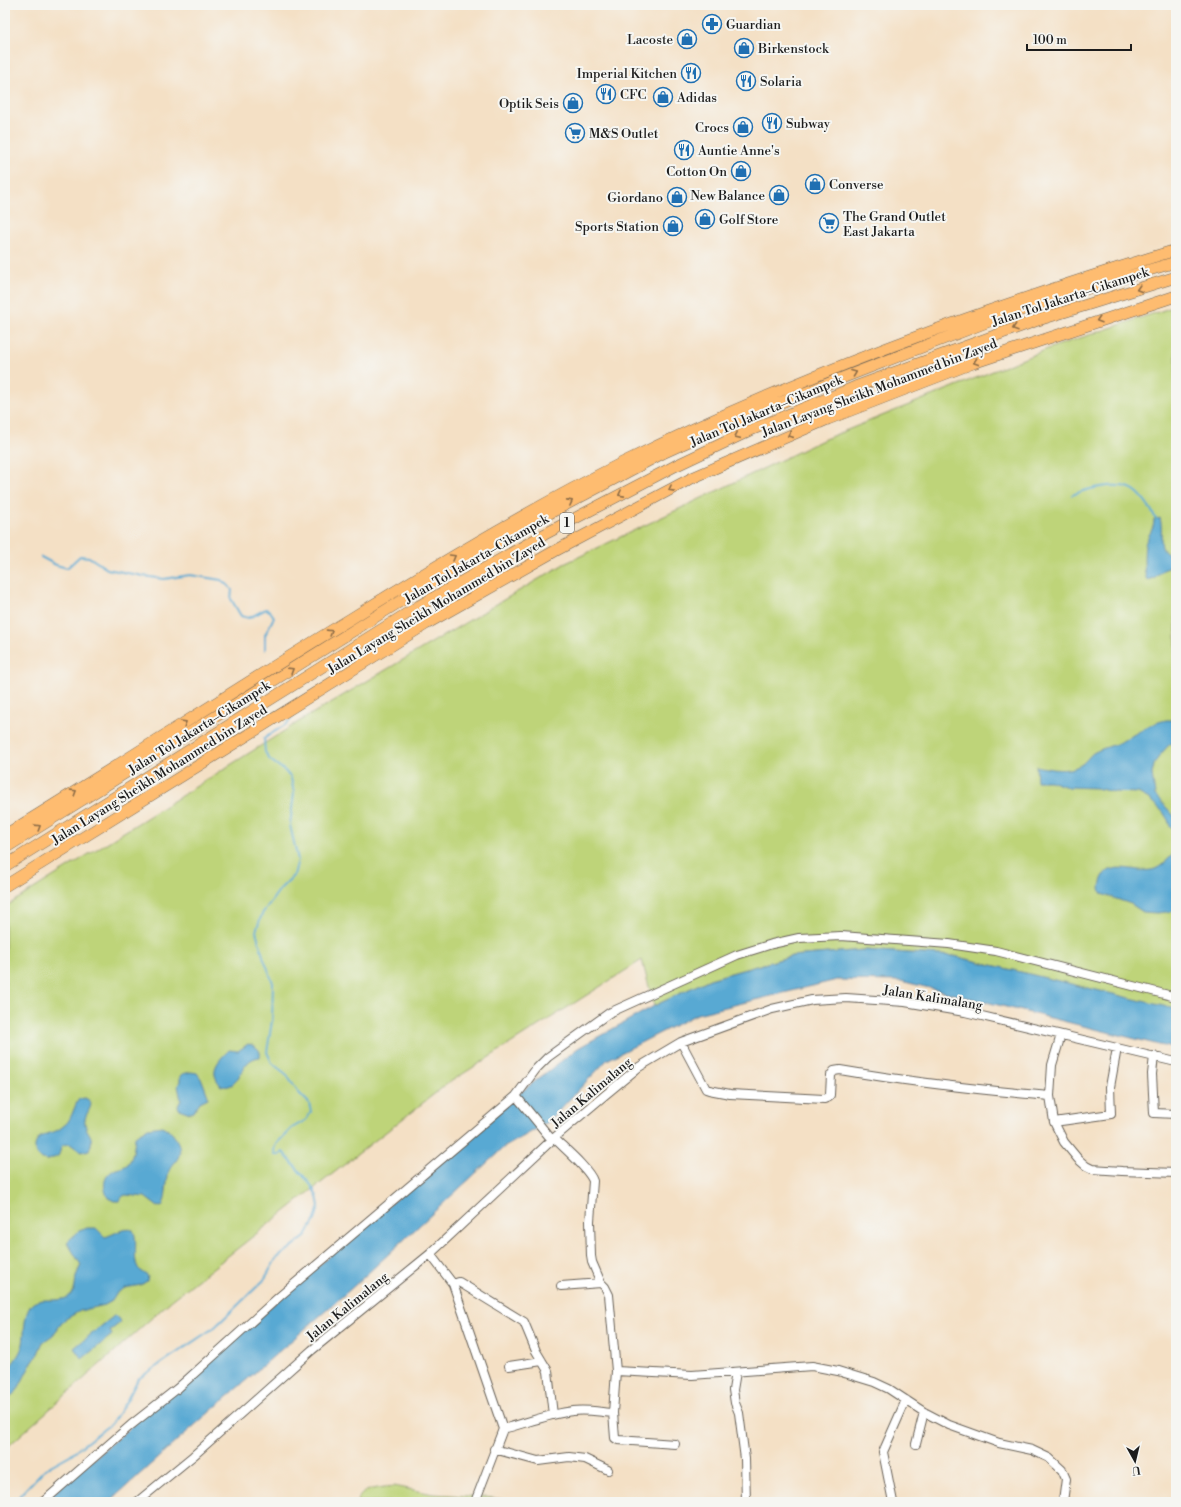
<svg xmlns="http://www.w3.org/2000/svg" width="1181" height="1507" viewBox="0 0 1181 1507" font-family="'Libre Bodoni',serif">
<style>
.green{fill:#bed479;stroke:#6d784a}
.water{fill:#58a9d3;stroke:#3a6278}
.lines{fill:none;stroke-linecap:round;stroke-linejoin:round}
.stream{stroke:#58a9d3;stroke-width:2}
.minor-casing{stroke:#686157;stroke-width:10}
.highway-casing{stroke:#686157;stroke-width:12}
.minor{stroke:#fff;stroke-width:8}
.highway{stroke:#febc70;stroke-width:11}
.oneway{stroke:#8d6c46}
.labels{text-anchor:middle;stroke-width:4;stroke-linejoin:round;paint-order:stroke}
.shield{fill:#f6f6f2;stroke:#5d5d5c;stroke-width:1}
.shield-label{font-size:12px;font-weight:bold;fill:#1c1c1c}
.poi-label{font-size:13px;fill:#1c1c1c;stroke:#f6f6f2;text-anchor:start}
.street-label{font-size:13px;fill:#1c1c1c;stroke:#f6f6f2}
</style>
<rect width="100%" height="100%" fill="#f6f6f2"/>
<filter id="ink" filterUnits="userSpaceOnUse"><feTurbulence type="fractalNoise" baseFrequency=".025" numOctaves="2"/><feDisplacementMap in="SourceGraphic" scale="8" xChannelSelector="R" yChannelSelector="G"/><feConvolveMatrix kernelMatrix="1 2 1 2 8 2 1 2 1" color-interpolation-filters="sRGB"/></filter>
<filter id="wash" filterUnits="userSpaceOnUse"><feTurbulence type="fractalNoise" baseFrequency=".012" numOctaves="4" result="noise"/><feDisplacementMap in="SourceGraphic" scale="16" xChannelSelector="R" yChannelSelector="G"/><feGaussianBlur stdDeviation="0.9" result="paint"/><feColorMatrix in="noise" values="0 0 0 0 0 0 0 0 0 0 0 0 0 0 0 0 0 1.4 0 .05"/><feComposite in="paint" operator="in"/></filter>
<g filter="url(#wash)">
<rect width="100%" height="100%" fill="#f4e0c5"/>
<path class="green" d="M 1176,306 L 1176,1010 L 954,956 L 864,950 L 792,956 L 710,979 L 654,1006 L 642,960 L 447,1084 L 172,1300 L 5,1449 L 5,907 L 300,721 L 564,564 L 825,439 L 1050,348 Z
M 394,1486 L 433,1494 L 485,1497 L 522,1502 L 357,1502 C 361,1487 381,1488 394,1486 Z"/>
<path class="water" d="M 1160,518 C 1165,536 1153,552 1176,557 L 1176,565 L 1163,570 L 1154,578 L 1147,580 C 1143,573 1144,552 1145,545 C 1147,535 1154,531 1154,520 Z
M 1166,720 L 1176,720 L 1176,740 L 1168,746 L 1159,756 L 1154,765 L 1152,774 L 1155,795 L 1176,818 L 1176,832 L 1170,826 L 1168,820 L 1163,812 L 1149,799 L 1138,793 L 1114,792 L 1095,788 L 1067,787 L 1050,781 L 1037,781 L 1036,766 C 1050,769 1069,773 1082,764 C 1086,761 1089,756 1093,753 C 1100,749 1108,747 1116,744 C 1134,736 1147,724 1166,720 Z
M 1176,851 L 1176,911 L 1157,913 L 1143,912 L 1131,904 L 1102,894 C 1099,888 1100,885 1102,879 C 1110,858 1139,875 1155,869 C 1163,866 1170,857 1176,851 Z
M 864,950 L 954,956 L 1176,1009 L 1176,1049 L 901,981 L 837,980 L 697,1014 L 607,1060 L 547,1123 L 503,1148 L 353,1287 L 180,1438 L 109,1502 L 43,1502 L 516,1096 L 578,1048 L 654,1006 L 710,979 L 792,956 Z
M 248,1044 C 255,1045 262,1050 260,1057 C 237,1059 243,1091 221,1086 C 219,1083 217,1081 216,1078 C 211,1067 222,1057 229,1050 L 238,1051 Z
M 191,1072 L 197,1073 L 202,1080 L 208,1096 L 208,1098 L 200,1102 L 193,1112 L 190,1113 L 179,1109 L 178,1106 L 181,1100 L 178,1086 L 180,1081 L 180,1076 L 182,1074 Z
M 85,1098 C 99,1104 83,1113 85,1123 C 86,1134 96,1135 89,1150 L 81,1152 L 70,1144 C 57,1145 63,1148 58,1156 C 55,1157 52,1159 49,1160 C 39,1161 31,1150 37,1141 C 41,1134 49,1134 56,1131 C 59,1130 63,1126 66,1124 C 72,1118 74,1106 79,1099 Z
M 162,1126 C 173,1131 184,1146 178,1158 C 175,1163 171,1166 169,1171 C 166,1182 167,1194 163,1205 L 158,1207 L 145,1197 L 126,1195 L 123,1196 L 119,1201 L 114,1201 L 108,1198 C 102,1186 103,1175 116,1169 C 120,1168 125,1167 128,1164 C 134,1156 134,1146 135,1136 L 148,1128 Z
M 87,1228 L 96,1228 L 105,1237 C 115,1234 123,1227 133,1230 C 139,1242 132,1257 138,1268 C 140,1271 145,1273 148,1276 L 147,1281 L 141,1285 L 125,1288 L 117,1293 L 112,1301 L 105,1305 L 80,1311 L 64,1320 L 53,1335 L 43,1342 L 37,1356 L 30,1366 L 17,1391 L 5,1401 L 5,1373 C 12,1364 20,1355 23,1344 C 25,1332 23,1316 31,1305 C 41,1294 63,1307 73,1292 C 76,1287 75,1281 76,1277 C 77,1273 79,1269 81,1265 L 67,1242 L 79,1231 Z
M 115,1315 L 121,1322 L 110,1331 L 112,1335 L 82,1359 L 74,1348 Z"/>
<g class="lines">
<path class="stream" d="M 1072,495 C 1086,489 1114,482 1130,488 C 1141,492 1153,511 1157,522
M 41,557 L 56,565 L 67,568 L 80,556 L 89,557 L 107,569 L 143,576 L 164,579 L 190,575 L 221,580 L 228,585 L 232,590 L 231,599 L 241,616 L 249,618 L 266,609 L 270,611 L 274,617 L 265,635 L 265,650
M 15,1502 L 21,1494 L 45,1469 L 70,1455 L 112,1423 L 127,1400 L 138,1379 L 215,1327 L 264,1280 L 276,1259 L 305,1237 L 315,1220 L 319,1206 L 317,1196 L 311,1185 L 283,1152 L 279,1155 L 275,1154 L 274,1149 L 276,1144 L 292,1128 L 306,1120 L 311,1112 L 309,1103 L 298,1092 L 286,1074 L 272,1063 L 267,1052 L 272,1021 L 273,983 L 263,956 L 256,931 L 262,914 L 280,889 L 294,875 L 298,860 L 290,825 L 294,793 L 291,778 L 284,770 L 270,760 L 265,752 L 264,739 C 273,730 288,727 293,716"/>
</g>
</g>
<g filter="url(#ink)">
<g class="lines">
<g class="minor-casing">
<path id="minor" d="M 1061,1035 L 1052,1065 L 1050,1096 L 1054,1122 L 1064,1142 L 1078,1159 L 1086,1166 L 1092,1169 L 1122,1171 L 1176,1173
M 681,1042 L 706,1089 L 709,1090 L 730,1094 L 824,1099 L 829,1097 L 830,1095 L 831,1075 L 834,1071 L 840,1070 C 910,1082 980,1090 1050,1096
M 1154,1056 L 1152,1074 L 1154,1113 L 1176,1114
M 516,1096 L 552,1140
M 1054,1122 L 1111,1114 L 1110,1087 L 1117,1048
M 430,1254 L 453,1284 L 503,1429
M 453,1284 L 459,1282 L 524,1322 L 536,1351 L 548,1371 L 553,1415
M 561,1286 L 601,1283
M 509,1366 L 542,1361
M 616,1371 L 692,1375 L 812,1366 L 838,1371 L 874,1382 L 889,1389 L 924,1412 L 949,1425 L 999,1443 L 1032,1450 L 1049,1458 L 1062,1470 L 1066,1479 L 1063,1502
M 736,1372 L 733,1390 L 735,1403 L 739,1413 L 745,1459 L 746,1502
M 613,1413 L 615,1438 L 618,1440 L 675,1444
M 916,1444 L 924,1412
M 494,1449 L 538,1461 L 569,1457 L 585,1459 L 608,1470
M 43,1502 L 131,1425 L 178,1388 L 280,1296 L 516,1096 L 536,1069 L 548,1057 L 609,1013 L 737,955 L 772,944 L 799,938 L 841,936 L 949,944 L 996,951 L 1176,997
M 137,1502 L 193,1456 L 312,1350 L 430,1254 L 554,1138 L 605,1095 L 639,1067 L 681,1042 L 772,1009 L 812,1000 L 846,998 L 905,1002 L 965,1012 L 1176,1062
M 475,1502 L 503,1429 C 526,1423 549,1414 573,1411 C 586,1409 600,1412 613,1413 L 616,1371 L 609,1295 L 605,1287 L 601,1283 L 592,1262 L 591,1256 L 590,1221 L 593,1181 C 589,1169 564,1148 554,1138
M 893,1502 L 883,1452 L 906,1400"/>
</g>
<g class="highway-casing">
<path id="highway" d="M 5,835 C 121,764 236,689 352,618 C 440,563 529,510 622,463 C 799,375 987,307 1176,250
M 5,848 L 452,569 L 548,514 L 665,452 L 722,426 L 842,378 L 1000,317 L 1082,290 L 1176,262
M 5,866 L 419,606 L 545,534 L 675,466 L 751,430 L 855,387 L 1035,321 L 1176,277
M 5,886 L 426,624 L 555,551 L 692,478 L 828,419 L 973,363 L 1176,296"/>
</g>
<use href="#minor" class="minor"/>
<use href="#highway" class="highway"/>
</g>
<defs><path id="oneway-chevron" d="M-2-3.5L2.5 0L-2 3.5" fill="none" stroke-width="1.6" stroke-linecap="round" stroke-linejoin="round"/></defs>
<g class="oneway">
<use href="#oneway-chevron" transform="translate(1139 289) rotate(163)"/>
<use href="#oneway-chevron" transform="translate(1099 320) rotate(162)"/>
<use href="#oneway-chevron" transform="translate(1015 328) rotate(161)"/>
<use href="#oneway-chevron" transform="translate(976 362) rotate(161)"/>
<use href="#oneway-chevron" transform="translate(854 373) rotate(-21)"/>
<use href="#oneway-chevron" transform="translate(790 435) rotate(156)"/>
<use href="#oneway-chevron" transform="translate(737 436) rotate(155)"/>
<use href="#oneway-chevron" transform="translate(671 489) rotate(152)"/>
<use href="#oneway-chevron" transform="translate(621 494) rotate(152)"/>
<use href="#oneway-chevron" transform="translate(570 502) rotate(-28)"/>
<use href="#oneway-chevron" transform="translate(453 557) rotate(-30)"/>
<use href="#oneway-chevron" transform="translate(330 632) rotate(-32)"/>
<use href="#oneway-chevron" transform="translate(291 670) rotate(-32)"/>
<use href="#oneway-chevron" transform="translate(184 723) rotate(-32)"/>
<use href="#oneway-chevron" transform="translate(74 792) rotate(-32)"/>
<use href="#oneway-chevron" transform="translate(38 827) rotate(-32)"/>
</g>
</g>
<defs>
<g id="pharmacy-ring" transform="scale(1)"><circle r="9.5" fill="#f6f6f2" stroke="#1f6fb2" stroke-width="1.5"/><path d="M-2-6h4v4h4v4h-4v4h-4v-4h-4v-4h4Z" fill="#1f6fb2"/></g>
<g id="shop-ring" transform="scale(1)"><circle r="9.5" fill="#f6f6f2" stroke="#1f6fb2" stroke-width="1.5"/><path d="M-5-2.5h2.3a2.7 3.5 0 0 1 5.4 0H5L5.5 6h-11ZM-1.5-2.5h3a1.5 2.3 0 0 0-3 0Z" fill="#1f6fb2"/></g>
<g id="restaurant-ring" transform="scale(1)"><circle r="9.5" fill="#f6f6f2" stroke="#1f6fb2" stroke-width="1.5"/><path d="M-5-6h1v4h1v-4h1v4h1v-4h1v5L-1.5 .5V6h-2V.5L-5-1ZM5-6V6H3V1.5H1.5Q1.5-4 5-6Z" fill="#1f6fb2"/></g>
<g id="supermarket-ring" transform="scale(1)"><circle r="9.5" fill="#f6f6f2" stroke="#1f6fb2" stroke-width="1.5"/><path d="M-6-5.5h2.5l.6 2H6L4.5 2H-2.5L-4.4-4H-6ZM-1.5 3.2a1.3 1.3 0 1 0 .1 0ZM3 3.2a1.3 1.3 0 1 0 .1 0Z" fill="#1f6fb2"/></g>
</defs>
<g fill-rule="evenodd">
<use href="#pharmacy-ring" x="712" y="24"/>
<use href="#shop-ring" x="687" y="39"/>
<use href="#shop-ring" x="744" y="48"/>
<use href="#restaurant-ring" x="691" y="73"/>
<use href="#restaurant-ring" x="746" y="81"/>
<use href="#restaurant-ring" x="606" y="94"/>
<use href="#shop-ring" x="663" y="97"/>
<use href="#shop-ring" x="573" y="103"/>
<use href="#restaurant-ring" x="772" y="123"/>
<use href="#shop-ring" x="743" y="127"/>
<use href="#supermarket-ring" x="575" y="133"/>
<use href="#restaurant-ring" x="684" y="150"/>
<use href="#shop-ring" x="741" y="171"/>
<use href="#shop-ring" x="815" y="184"/>
<use href="#shop-ring" x="779" y="195"/>
<use href="#shop-ring" x="677" y="197"/>
<use href="#shop-ring" x="705" y="219"/>
<use href="#supermarket-ring" x="829" y="223"/>
<use href="#shop-ring" x="673" y="226"/>
</g>
<g class="labels">
<rect class="shield" x="560" y="513" width="14" height="20" rx="3"/>
<g class="shield-label">
<text x="567" y="527">1</text>
</g>
<g class="poi-label">
<text x="726" y="29">Guardian</text>
<text x="673" y="44" text-anchor="end">Lacoste</text>
<text x="758" y="53">Birkenstock</text>
<text x="677" y="78" text-anchor="end">Imperial Kitchen</text>
<text x="760" y="86">Solaria</text>
<text x="620" y="99">CFC</text>
<text x="677" y="102">Adidas</text>
<text x="559" y="108" text-anchor="end">Optik Seis</text>
<text x="786" y="128">Subway</text>
<text x="729" y="132" text-anchor="end">Crocs</text>
<text x="589" y="138">M&amp;S Outlet</text>
<text x="698" y="155">Auntie Anne's</text>
<text x="727" y="176" text-anchor="end">Cotton On</text>
<text x="829" y="189">Converse</text>
<text x="765" y="200" text-anchor="end">New Balance</text>
<text x="663" y="202" text-anchor="end">Giordano</text>
<text x="843" y="221">The Grand Outlet<tspan x="843" dy="15">East Jakarta</tspan></text>
<text x="719" y="224">Golf Store</text>
<text x="659" y="231" text-anchor="end">Sports Station</text>
</g>
<g class="street-label">
<text transform="translate(1070 296) rotate(-18)" y="5">Jalan Tol Jakarta–Cikampek</text>
<text transform="translate(879 387) rotate(-21)" y="5">Jalan Layang Sheikh Mohammed bin Zayed</text>
<text transform="translate(766 410) rotate(-23)" y="5">Jalan Tol Jakarta–Cikampek</text>
<text transform="translate(476 558) rotate(-30)" y="5">Jalan Tol Jakarta–Cikampek</text>
<text transform="translate(436 605) rotate(-31)" y="5">Jalan Layang Sheikh Mohammed bin Zayed</text>
<text transform="translate(199 727) rotate(-32)" y="5">Jalan Tol Jakarta–Cikampek</text>
<text transform="translate(159 774) rotate(-32)" y="5">Jalan Layang Sheikh Mohammed bin Zayed</text>
<text transform="translate(933 997) rotate(9)" y="5">Jalan Kalimalang</text>
<text transform="translate(591 1092) rotate(-40)" y="5">Jalan Kalimalang</text>
<text transform="translate(347 1306) rotate(-39)" y="5">Jalan Kalimalang</text>
</g>
</g>
<rect width="1181" height="1507" fill="none" stroke="#f6f6f2" stroke-width="20"/>
<g transform="translate(1135 1461) rotate(172)" stroke="#f6f6f2" stroke-width="3" paint-order="stroke">
<path d="M0-3L7 15L0 10L-7 15Z" fill="#1c1c1c"/>
<text y="-6" font-size="11" font-weight="bold" text-anchor="middle" fill="#1c1c1c">U</text>
</g>
<path d="M1027 44v6h104v-6" fill="none" stroke="#1c1c1c" stroke-width="2"/>
<text x="1033" y="44" font-size="12" fill="#1c1c1c" stroke="#f6f6f2" stroke-width="3" paint-order="stroke">100 m</text>
</svg>
